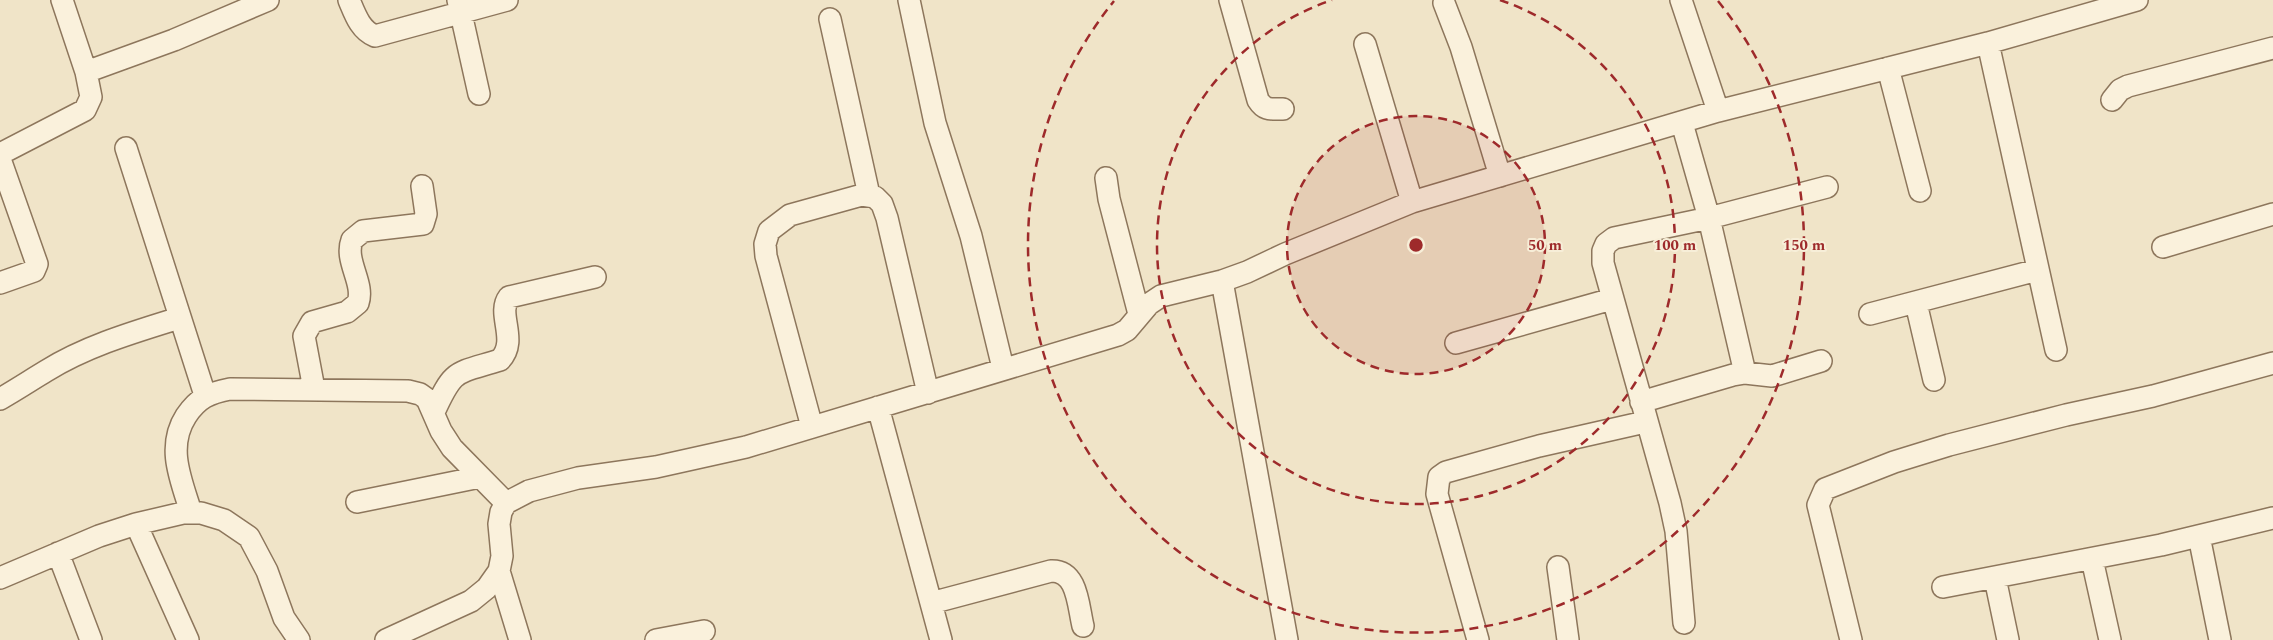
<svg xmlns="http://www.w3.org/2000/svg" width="2273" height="640" viewBox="0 0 2273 640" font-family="Spectral,serif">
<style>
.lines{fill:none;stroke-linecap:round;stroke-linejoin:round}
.minor-casing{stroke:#8d765c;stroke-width:24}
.minor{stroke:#faf1dc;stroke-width:21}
.ring{fill:none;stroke:#9e2a2b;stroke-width:2.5;stroke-dasharray:9 6}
.centre{fill:#9e2a2b;stroke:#f7eed8;stroke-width:2.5}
.ring-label{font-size:15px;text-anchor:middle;font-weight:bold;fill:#9e2a2b;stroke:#f7eed8;stroke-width:4;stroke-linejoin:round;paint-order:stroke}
</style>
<rect width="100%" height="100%" fill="#f0e4c8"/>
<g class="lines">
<g class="minor-casing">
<path id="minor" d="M 62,0 L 86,72 L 174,40 L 268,0
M 349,0 C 355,14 360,30 375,36 L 507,0
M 458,0 L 479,94
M 909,0 L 935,123 L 971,236 L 1003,368
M 1230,0 L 1258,100 C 1265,111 1271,109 1283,109
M 1681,0 L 1718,111
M 1444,3 L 1461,47 L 1500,176
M 830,19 L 869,195
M 1988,43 L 2056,350
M 1365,44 L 1412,202
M 1888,68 L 1920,191
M 2112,100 L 2120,90 L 2128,86 L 2273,48
M 1682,123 L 1709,218 L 1745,373
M 126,148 L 205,395
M 0,154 L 85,110 L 91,97 L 86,72
M 0,159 L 37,264 L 34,271 L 0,283
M 1106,178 L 1109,199 L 1139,314
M 2163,247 L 2273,214
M 1222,281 L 1287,640
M 1916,303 L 1934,380
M 1870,314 L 2037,270
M 1456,343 L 1612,299
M 314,389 L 304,336 L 312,322 L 347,312 L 358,303 C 365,283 344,261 352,240 L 363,231 L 423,224 L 426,214 L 422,186
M 0,399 C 16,390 31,380 46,371 C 86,346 134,332 179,318
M 1641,402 L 1733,375 L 1745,373 L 1772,376 L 1821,361
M 878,407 L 941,640
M 434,412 C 454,368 455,374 500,360 C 519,340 496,314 509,297 L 595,277
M 812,427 L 766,256 L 765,244 L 769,231 L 790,215 L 862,195 L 875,197 L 882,204 L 887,218 L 928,393
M 357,502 L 480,477
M 191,512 C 181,480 166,447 186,416 C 198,398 209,393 230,389 L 408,391 L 420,394 L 427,399 L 441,431 L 452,448 L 506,503
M 136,524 L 188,640
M 2199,536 L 2220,640
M 58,553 L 91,640
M 2092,559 L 2110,640
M 1558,567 L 1568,640
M 499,571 L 520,640
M 0,578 L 99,536 L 136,524 L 183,513 L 201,513 L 224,520 L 249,537 L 267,571 L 284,618 L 299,640
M 1995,578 L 2008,640
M 1943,587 L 2161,545 L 2273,518
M 931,603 L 1051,571 C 1078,570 1078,606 1083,626
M 1684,623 L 1676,531 L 1670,503 L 1603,263 L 1603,251 L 1606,244 L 1614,238 L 1709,218 L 1827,187
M 386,640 L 471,601 L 487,588 L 499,571 L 502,556 L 499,524 L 501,512 L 506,503 L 529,491 L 578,478 L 656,467 L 746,447 L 1118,335 L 1127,330 L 1149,304 L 1161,296 L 1222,281 L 1247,272 L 1285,254 L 1412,202 L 1718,111 L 1988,43 L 2137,0
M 656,640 L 704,631
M 1478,640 L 1437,494 L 1439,477 L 1446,472 L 1539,446 L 1645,422
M 1851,640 L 1818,505 L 1825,489 L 1894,462 L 1949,445 L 2066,415 L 2153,396 L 2273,363"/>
</g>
<use href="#minor" class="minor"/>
</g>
<circle cx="1416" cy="245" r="129" fill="#9e2a2b" fill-opacity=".12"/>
<g class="ring">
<circle cx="1416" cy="245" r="129"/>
<path d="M1500 0A259 259 0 1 1 1332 0"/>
<path d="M1718 1A388 388 0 1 1 1114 1"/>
</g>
<circle cx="1416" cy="245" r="8" class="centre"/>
<g class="ring-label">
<text x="1545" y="250">50 m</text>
<text x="1675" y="250">100 m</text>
<text x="1804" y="250">150 m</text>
</g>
</svg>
